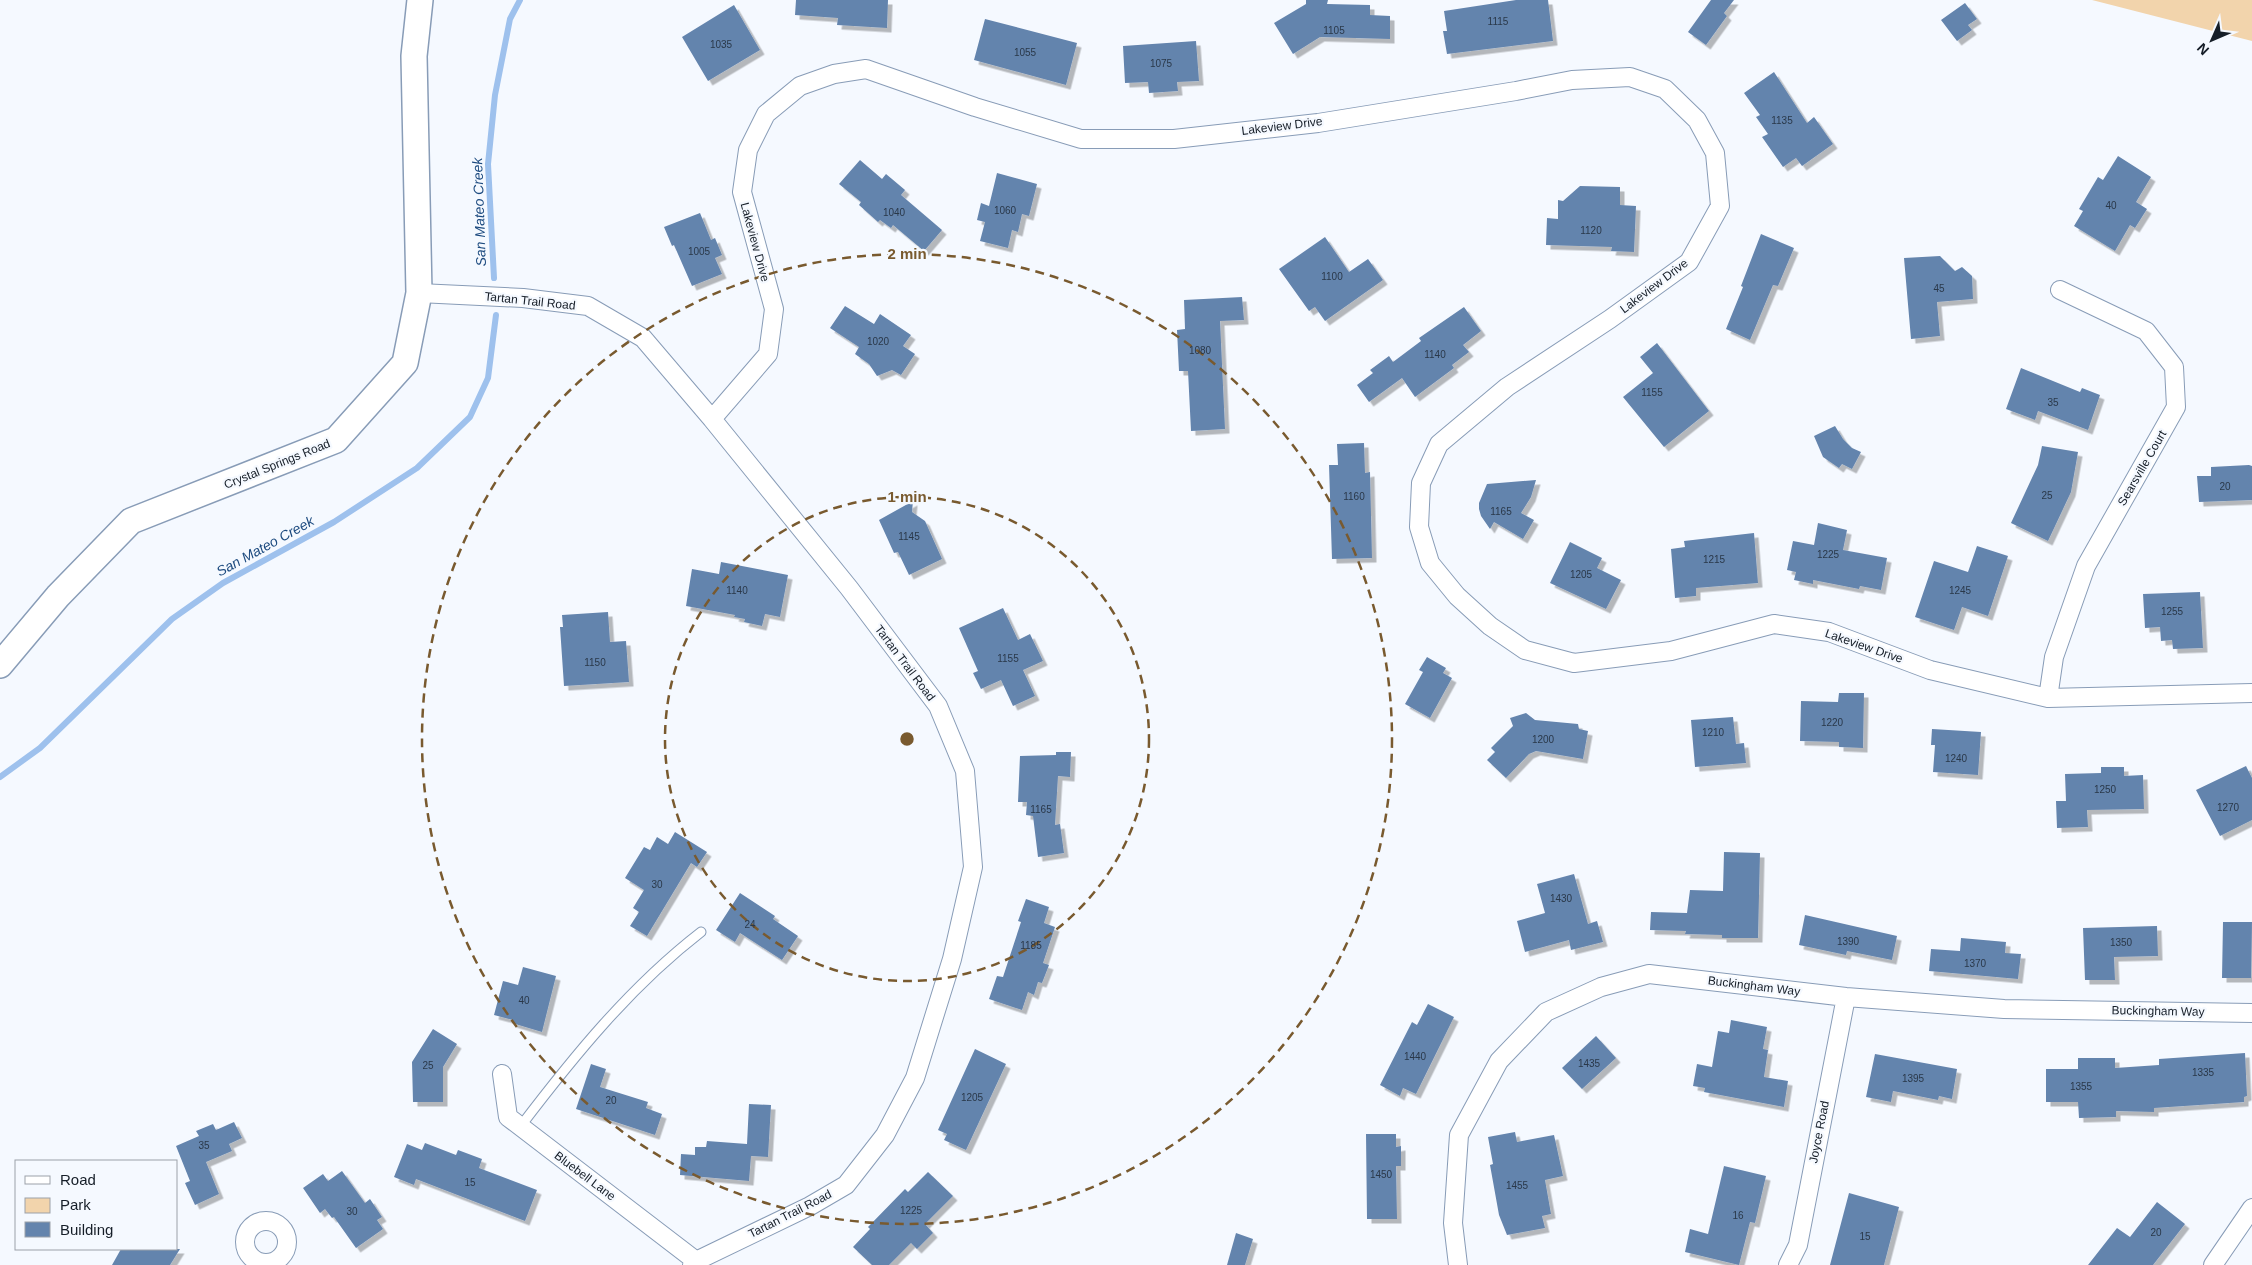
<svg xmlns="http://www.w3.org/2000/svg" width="2252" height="1265" viewBox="0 0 2252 1265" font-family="Arial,sans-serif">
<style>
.green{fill:#f2d4ac}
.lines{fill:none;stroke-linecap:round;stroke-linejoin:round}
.stream{stroke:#9ec1ed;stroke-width:6}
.building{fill:#6484ad;filter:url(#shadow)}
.service-casing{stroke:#889cb7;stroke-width:11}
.minor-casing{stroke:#889cb7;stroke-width:20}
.secondary-casing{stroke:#889cb7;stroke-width:28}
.service{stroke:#fff;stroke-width:9}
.minor{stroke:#fff;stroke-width:18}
.secondary{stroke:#fff;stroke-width:25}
.ring{fill:none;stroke:#795a2f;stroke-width:2.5;stroke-dasharray:9 6}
.labels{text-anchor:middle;stroke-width:4.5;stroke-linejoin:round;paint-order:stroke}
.number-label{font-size:10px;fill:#2a3849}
.street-label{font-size:12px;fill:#161e28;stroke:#f5f9ff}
.water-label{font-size:14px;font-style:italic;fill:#1c4a7f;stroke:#f5f9ff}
.centre{fill:#795a2f;stroke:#f5f9ff;stroke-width:2.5}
.ring-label{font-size:15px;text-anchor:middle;font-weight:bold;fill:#795a2f;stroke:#f5f9ff;stroke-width:4.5;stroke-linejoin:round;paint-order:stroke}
</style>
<defs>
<filter id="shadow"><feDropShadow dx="4.5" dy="4.5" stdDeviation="0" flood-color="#0004"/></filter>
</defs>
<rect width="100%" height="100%" fill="#f5f9ff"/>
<path class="green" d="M 2092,0 L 2252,0 L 2252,41 Z"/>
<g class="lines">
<path class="stream" d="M 494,278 L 488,164 L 495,95 L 510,19 L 520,0
M 0,777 L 40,748 L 172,619 L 223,583 L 334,522 L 417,468 L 470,417 L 488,378 L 496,315"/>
</g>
<path class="building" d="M 796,0 L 888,0 L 887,28 L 837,25 L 838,18 L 795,15 Z
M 1306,0 L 1328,0 L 1327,4 L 1370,5 L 1370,15 L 1390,16 L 1390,39 L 1320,37 L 1293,54 L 1274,23 L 1306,4 Z
M 1516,0 L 1548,0 L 1553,41 L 1447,54 L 1443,31 L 1447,31 L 1444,11 Z
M 1711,0 L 1734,0 L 1724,13 L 1727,16 L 1706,45 L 1688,32 Z
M 1965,3 L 1977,19 L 1968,25 L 1972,30 L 1957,41 L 1941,20 Z
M 734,5 L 760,50 L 708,81 L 682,37 Z
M 985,19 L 1077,43 L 1066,85 L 974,60 Z
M 1196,41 L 1199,81 L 1177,82 L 1178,91 L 1149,93 L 1148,82 L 1125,83 L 1123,46 Z
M 1774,72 L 1807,123 L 1814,117 L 1833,144 L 1802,166 L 1796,158 L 1783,167 L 1762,137 L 1768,134 L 1756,117 L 1760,115 L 1744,93 Z
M 2118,156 L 2151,177 L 2136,202 L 2147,209 L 2135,228 L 2130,225 L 2115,251 L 2074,226 L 2083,211 L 2079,209 L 2098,177 L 2103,180 Z
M 860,160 L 882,179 L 886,174 L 905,190 L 901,195 L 942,230 L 924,251 L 893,225 L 891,228 L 880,220 L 878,222 L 859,205 L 861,202 L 839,184 Z
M 997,173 L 1037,184 L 1029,216 L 1022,214 L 1018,232 L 1012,230 L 1008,248 L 980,241 L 985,222 L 977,220 L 981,203 L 989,206 Z
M 1580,186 L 1620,187 L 1620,205 L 1636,206 L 1634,252 L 1611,251 L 1612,247 L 1546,245 L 1547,218 L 1558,219 L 1558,200 L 1563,201 Z
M 700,213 L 711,240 L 715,238 L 722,255 L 715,258 L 722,274 L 692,286 L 674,245 L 672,246 L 664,227 Z
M 1761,234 L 1794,248 L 1778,286 L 1773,285 L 1750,340 L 1726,329 L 1743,287 L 1741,286 Z
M 1325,237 L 1349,272 L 1368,259 L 1383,280 L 1325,321 L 1315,307 L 1309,311 L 1279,269 Z
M 1940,256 L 1955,271 L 1962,267 L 1972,276 L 1973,299 L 1937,302 L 1940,336 L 1911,339 L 1904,258 Z
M 1242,297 L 1244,320 L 1220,321 L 1225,429 L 1191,431 L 1188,371 L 1179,371 L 1177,330 L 1185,329 L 1184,300 Z
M 845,306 L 874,324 L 880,314 L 911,335 L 903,346 L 915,354 L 901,375 L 892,370 L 877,376 L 869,364 L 855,354 L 859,347 L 830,328 Z
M 1464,307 L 1481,331 L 1463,345 L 1469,352 L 1452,365 L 1454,368 L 1415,397 L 1402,378 L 1369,402 L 1357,385 L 1373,373 L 1370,370 L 1389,356 L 1393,362 L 1421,341 L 1419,338 Z
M 1657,343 L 1709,411 L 1664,447 L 1623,397 L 1653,373 L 1640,357 Z
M 2021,368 L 2080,392 L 2082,388 L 2100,395 L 2088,430 L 2038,411 L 2035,420 L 2006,409 Z
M 1835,426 L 1843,439 L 1852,448 L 1861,452 L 1852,469 L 1842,464 L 1839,468 L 1823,457 L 1814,436 Z
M 1364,443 L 1365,473 L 1370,472 L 1372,558 L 1332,559 L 1329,465 L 1338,465 L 1337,444 Z
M 2042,446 L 2078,452 L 2071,492 L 2048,541 L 2011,523 L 2038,465 Z
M 2249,465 L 2252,466 L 2252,500 L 2199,502 L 2197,476 L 2211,476 L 2211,467 Z
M 1536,480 L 1531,497 L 1521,513 L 1534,520 L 1523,539 L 1494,522 L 1490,529 L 1481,516 L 1479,509 L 1479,503 L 1487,484 Z
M 913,501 L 912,512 L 925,521 L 942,559 L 909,575 L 898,552 L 894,553 L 879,520 Z
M 1818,523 L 1847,530 L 1843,550 L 1887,558 L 1881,590 L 1860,586 L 1859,589 L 1813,580 L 1813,584 L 1794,580 L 1796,572 L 1787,570 L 1793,541 L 1814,545 Z
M 1754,533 L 1758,583 L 1696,588 L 1696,596 L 1675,598 L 1671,549 L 1685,547 L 1684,541 Z
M 1570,542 L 1602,558 L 1597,568 L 1621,580 L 1606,609 L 1550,583 Z
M 1977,546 L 2008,556 L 1988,616 L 1962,607 L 1954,630 L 1915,617 L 1934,561 L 1968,572 Z
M 721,562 L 788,575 L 780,617 L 765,614 L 762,626 L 744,622 L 745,619 L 734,617 L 735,615 L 686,606 L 692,569 L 719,574 Z
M 2200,592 L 2203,648 L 2173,649 L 2172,640 L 2161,641 L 2160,627 L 2145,628 L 2143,594 Z
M 1003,608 L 1018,640 L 1030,634 L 1043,661 L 1023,670 L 1035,696 L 1013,706 L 1001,680 L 981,689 L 973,673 L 978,671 L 959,628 Z
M 608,612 L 610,642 L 626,641 L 629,682 L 564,686 L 560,627 L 563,627 L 562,615 Z
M 1427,657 L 1446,668 L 1443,673 L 1452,678 L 1430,718 L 1405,704 L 1423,672 L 1419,670 Z
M 1839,693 L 1864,693 L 1863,748 L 1839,747 L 1839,742 L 1800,741 L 1801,701 L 1838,702 Z
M 1526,713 L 1535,720 L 1578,724 L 1579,729 L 1588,731 L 1583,759 L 1536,751 L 1529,754 L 1506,778 L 1487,760 L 1495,752 L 1491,748 L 1513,726 L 1510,718 Z
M 1733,717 L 1736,744 L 1744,743 L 1746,763 L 1695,767 L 1691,720 Z
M 1932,729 L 1981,732 L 1978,775 L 1933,772 L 1935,745 L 1931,745 Z
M 1056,752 L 1071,752 L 1070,777 L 1058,776 L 1055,825 L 1060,824 L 1064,853 L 1038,857 L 1033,816 L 1026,815 L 1027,802 L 1018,802 L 1020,756 L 1056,755 Z
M 2246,766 L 2252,778 L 2252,820 L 2220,836 L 2196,790 Z
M 2101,767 L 2124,767 L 2124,776 L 2143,775 L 2144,809 L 2087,810 L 2088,827 L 2057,828 L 2056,801 L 2066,801 L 2065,774 L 2101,773 Z
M 675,832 L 707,852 L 697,867 L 691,863 L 647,936 L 630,926 L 639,912 L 633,908 L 644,890 L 625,878 L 644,847 L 650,850 L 657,837 L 668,844 Z
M 1724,852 L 1760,853 L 1758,938 L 1722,938 L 1722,935 L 1685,934 L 1686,931 L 1650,930 L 1651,912 L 1687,913 L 1690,890 L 1723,891 Z
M 1574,874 L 1588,924 L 1597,921 L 1603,942 L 1571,950 L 1569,940 L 1525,952 L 1517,921 L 1545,913 L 1537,884 Z
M 740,893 L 775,916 L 773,919 L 798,936 L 782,960 L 740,933 L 735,942 L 716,930 Z
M 1026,899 L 1049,907 L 1044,923 L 1055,927 L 1043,963 L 1049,965 L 1042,983 L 1038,982 L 1034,995 L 1028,992 L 1022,1010 L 989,999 L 997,976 L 1003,977 L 1021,922 L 1018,921 Z
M 1805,915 L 1897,936 L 1892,960 L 1847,951 L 1846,955 L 1799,945 Z
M 2223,922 L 2252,922 L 2251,978 L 2222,978 Z
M 2157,926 L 2158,956 L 2114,957 L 2115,980 L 2085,980 L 2083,928 Z
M 1961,938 L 2006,942 L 2005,953 L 2021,954 L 2018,979 L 1929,971 L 1931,949 L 1960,951 Z
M 523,967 L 556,976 L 542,1032 L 512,1023 L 513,1020 L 494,1015 L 503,981 L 518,985 Z
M 1428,1004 L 1454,1017 L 1416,1094 L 1403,1088 L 1400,1096 L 1380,1085 L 1412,1022 L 1417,1025 Z
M 1731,1020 L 1767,1027 L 1763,1049 L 1768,1050 L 1764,1077 L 1788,1081 L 1784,1107 L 1704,1092 L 1705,1088 L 1693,1086 L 1697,1064 L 1712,1067 L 1718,1031 L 1729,1033 Z
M 433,1029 L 457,1044 L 443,1067 L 443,1102 L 413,1102 L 412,1062 Z
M 1596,1036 L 1616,1058 L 1582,1089 L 1562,1068 Z
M 975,1049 L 1006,1064 L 966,1150 L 944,1140 L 947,1134 L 938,1130 Z
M 2245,1053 L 2247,1096 L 2244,1097 L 2244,1102 L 2154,1108 L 2154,1112 L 2116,1111 L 2116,1117 L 2079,1118 L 2078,1102 L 2046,1102 L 2046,1069 L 2078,1069 L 2078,1058 L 2115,1058 L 2115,1068 L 2159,1065 L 2159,1059 Z
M 1875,1054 L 1957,1069 L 1952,1099 L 1939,1096 L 1938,1100 L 1893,1091 L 1891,1102 L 1866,1097 Z
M 591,1064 L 606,1069 L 600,1087 L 648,1102 L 646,1108 L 662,1114 L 655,1135 L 576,1109 Z
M 749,1104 L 771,1105 L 768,1157 L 751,1156 L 749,1181 L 680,1175 L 681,1154 L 695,1155 L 695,1147 L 706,1147 L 707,1141 L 747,1144 Z
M 234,1122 L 242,1138 L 229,1144 L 232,1151 L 206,1162 L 219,1194 L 195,1205 L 185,1183 L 190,1181 L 176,1146 L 199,1136 L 196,1131 L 213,1124 L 216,1130 Z
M 1515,1132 L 1517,1142 L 1554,1135 L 1563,1176 L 1545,1180 L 1551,1214 L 1542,1216 L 1545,1228 L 1507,1235 L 1499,1215 L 1490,1165 L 1493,1164 L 1488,1137 Z
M 1366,1134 L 1396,1134 L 1396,1147 L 1401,1146 L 1401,1166 L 1396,1166 L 1397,1219 L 1367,1219 Z
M 425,1143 L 456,1155 L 458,1150 L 482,1159 L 479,1168 L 537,1190 L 525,1221 L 416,1179 L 414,1185 L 394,1177 L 407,1144 L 422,1150 Z
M 1724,1166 L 1766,1176 L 1755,1223 L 1750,1222 L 1739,1265 L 1685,1252 L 1690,1229 L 1708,1234 Z
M 342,1171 L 365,1203 L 370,1199 L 382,1217 L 377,1220 L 383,1229 L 356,1248 L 334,1217 L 332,1218 L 325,1209 L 320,1213 L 303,1188 L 323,1174 L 328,1181 Z
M 928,1172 L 953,1196 L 925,1224 L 933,1233 L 917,1249 L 911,1243 L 889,1265 L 872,1265 L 853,1247 L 870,1229 L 868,1227 L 905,1189 L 908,1192 Z
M 1849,1193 L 1899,1207 L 1884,1265 L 1830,1265 Z
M 2157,1202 L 2185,1224 L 2153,1265 L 2088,1265 L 2117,1228 L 2130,1237 Z
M 1236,1233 L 1253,1239 L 1245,1265 L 1227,1265 Z
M 121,1249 L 180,1249 L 170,1265 L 112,1265 Z"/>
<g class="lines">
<g class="service-casing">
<path id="service" d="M 520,1127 C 574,1056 630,987 701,932"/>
</g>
<g class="minor-casing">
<path id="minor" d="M 419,293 L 523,298 L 588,306 L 643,338 L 712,419 L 849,588 L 938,706 L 965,771 L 973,867 L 952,959 L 915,1078 L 885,1135 L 846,1185 L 810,1206 L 696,1261 L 692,1265
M 712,419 L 768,354 L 774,309 L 742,192 L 748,150 L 766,114 L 800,86 L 834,74 L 866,69 L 975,107 L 1081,139 L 1174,139 L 1318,123 L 1516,91 L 1572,80 L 1630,77 L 1665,89 L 1697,120 L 1715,153 L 1720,206 L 1689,262 L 1610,319 L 1507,387 L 1439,444 L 1421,483 L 1419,527 L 1430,563 L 1457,596 L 1490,626 L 1525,650 L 1574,663 L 1671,651 L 1774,624 L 1829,632 L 1930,670 L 2048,698 L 2252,693
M 2048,698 L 2054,657 L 2086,566 L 2176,407 L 2174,367 L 2146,331 L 2060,290
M 502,1074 L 508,1117 L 696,1261
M245 1242a21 21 0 1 1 42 0a21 21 0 1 1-42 0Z
M 1458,1265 L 1453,1223 L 1459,1135 L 1499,1061 L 1546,1012 L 1601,987 L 1649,974 L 1846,997 L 2004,1009 L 2252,1013
M 1788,1265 L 1798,1245 L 1846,997
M 2213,1265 L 2252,1208"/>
</g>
<g class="secondary-casing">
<path id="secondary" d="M 0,665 L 58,596 L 131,521 L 336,440 L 405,363 L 419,293 L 414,56 L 420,0"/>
</g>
<use href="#service" class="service"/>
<use href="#minor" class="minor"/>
<use href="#secondary" class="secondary"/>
</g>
<g class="ring">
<circle cx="907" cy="739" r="242"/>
<circle cx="907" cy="739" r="485"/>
</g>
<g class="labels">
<g class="number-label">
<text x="1498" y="25">1115</text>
<text x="1334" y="34">1105</text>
<text x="721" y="48">1035</text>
<text x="1025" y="56">1055</text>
<text x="1161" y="67">1075</text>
<text x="1782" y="124">1135</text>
<text x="2111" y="209">40</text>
<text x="1005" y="214">1060</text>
<text x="894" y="216">1040</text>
<text x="1591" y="234">1120</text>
<text x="699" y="255">1005</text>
<text x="1332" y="280">1100</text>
<text x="1939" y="292">45</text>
<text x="878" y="345">1020</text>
<text x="1200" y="354">1080</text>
<text x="1435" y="358">1140</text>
<text x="1652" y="396">1155</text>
<text x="2053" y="406">35</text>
<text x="2225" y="490">20</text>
<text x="2047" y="499">25</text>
<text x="1354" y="500">1160</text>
<text x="1501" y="515">1165</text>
<text x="909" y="540">1145</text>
<text x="1828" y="558">1225</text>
<text x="1714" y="563">1215</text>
<text x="1581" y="578">1205</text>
<text x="737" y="594">1140</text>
<text x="1960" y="594">1245</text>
<text x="2172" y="615">1255</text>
<text x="1008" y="662">1155</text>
<text x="595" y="666">1150</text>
<text x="1832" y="726">1220</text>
<text x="1713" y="736">1210</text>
<text x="1543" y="743">1200</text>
<text x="1956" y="762">1240</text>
<text x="2105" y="793">1250</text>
<text x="2228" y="811">1270</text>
<text x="1041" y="813">1165</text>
<text x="657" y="888">30</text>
<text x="1561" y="902">1430</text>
<text x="750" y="928">24</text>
<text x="1848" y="945">1390</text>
<text x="2121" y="946">1350</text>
<text x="1031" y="949">1185</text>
<text x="1975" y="967">1370</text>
<text x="524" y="1004">40</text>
<text x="1415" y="1060">1440</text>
<text x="1589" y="1067">1435</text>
<text x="428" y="1069">25</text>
<text x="2203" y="1076">1335</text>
<text x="1913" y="1082">1395</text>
<text x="2081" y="1090">1355</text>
<text x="972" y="1101">1205</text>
<text x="611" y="1104">20</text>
<text x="204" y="1149">35</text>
<text x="1381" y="1178">1450</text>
<text x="470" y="1186">15</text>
<text x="1517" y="1189">1455</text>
<text x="911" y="1214">1225</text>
<text x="352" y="1215">30</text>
<text x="1738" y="1219">16</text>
<text x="2156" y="1236">20</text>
<text x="1865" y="1240">15</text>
</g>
<g class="street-label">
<text transform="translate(1282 126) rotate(-7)" y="4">Lakeview Drive</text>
<text transform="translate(755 242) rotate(75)" y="4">Lakeview Drive</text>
<text transform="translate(1654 286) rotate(-37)" y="4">Lakeview Drive</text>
<text transform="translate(530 301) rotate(6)" y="4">Tartan Trail Road</text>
<text transform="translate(277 464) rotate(-22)" y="4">Crystal Springs Road</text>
<text transform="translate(2142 468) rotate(-60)" y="4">Searsville Court</text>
<text transform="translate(1864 646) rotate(19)" y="4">Lakeview Drive</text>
<text transform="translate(905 663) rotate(53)" y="4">Tartan Trail Road</text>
<text transform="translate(1754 986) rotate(7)" y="4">Buckingham Way</text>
<text transform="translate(2158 1011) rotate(1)" y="4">Buckingham Way</text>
<text transform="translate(1819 1132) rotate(-79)" y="4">Joyce Road</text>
<text transform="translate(585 1176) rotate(37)" y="4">Bluebell Lane</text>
<text transform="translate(790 1214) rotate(-27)" y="4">Tartan Trail Road</text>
</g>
<g class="water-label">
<text transform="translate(479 212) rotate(-92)" y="5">San Mateo Creek</text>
<text transform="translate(265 546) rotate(-29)" y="5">San Mateo Creek</text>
</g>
</g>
<circle cx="907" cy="739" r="8" class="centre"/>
<g class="ring-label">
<text x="907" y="259">2 min</text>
<text x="907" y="502">1 min</text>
</g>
<rect x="15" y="1160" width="162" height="90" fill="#f5f9ff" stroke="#9ca1a9"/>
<rect x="25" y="1176" width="25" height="8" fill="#ffffff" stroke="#9ca1a9"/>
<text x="60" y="1185" font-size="15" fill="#161e28">Road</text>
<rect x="25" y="1198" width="25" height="15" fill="#f2d4ac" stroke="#9ca1a9"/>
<text x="60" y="1210" font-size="15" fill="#161e28">Park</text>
<rect x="25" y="1222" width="25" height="15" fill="#6484ad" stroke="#9ca1a9"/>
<text x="60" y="1235" font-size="15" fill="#161e28">Building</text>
<g transform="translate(2212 40) rotate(225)" stroke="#f5f9ff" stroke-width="4" paint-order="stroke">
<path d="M0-4L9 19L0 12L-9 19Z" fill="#161e28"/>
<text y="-8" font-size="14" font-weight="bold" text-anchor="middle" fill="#161e28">N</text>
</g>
</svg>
